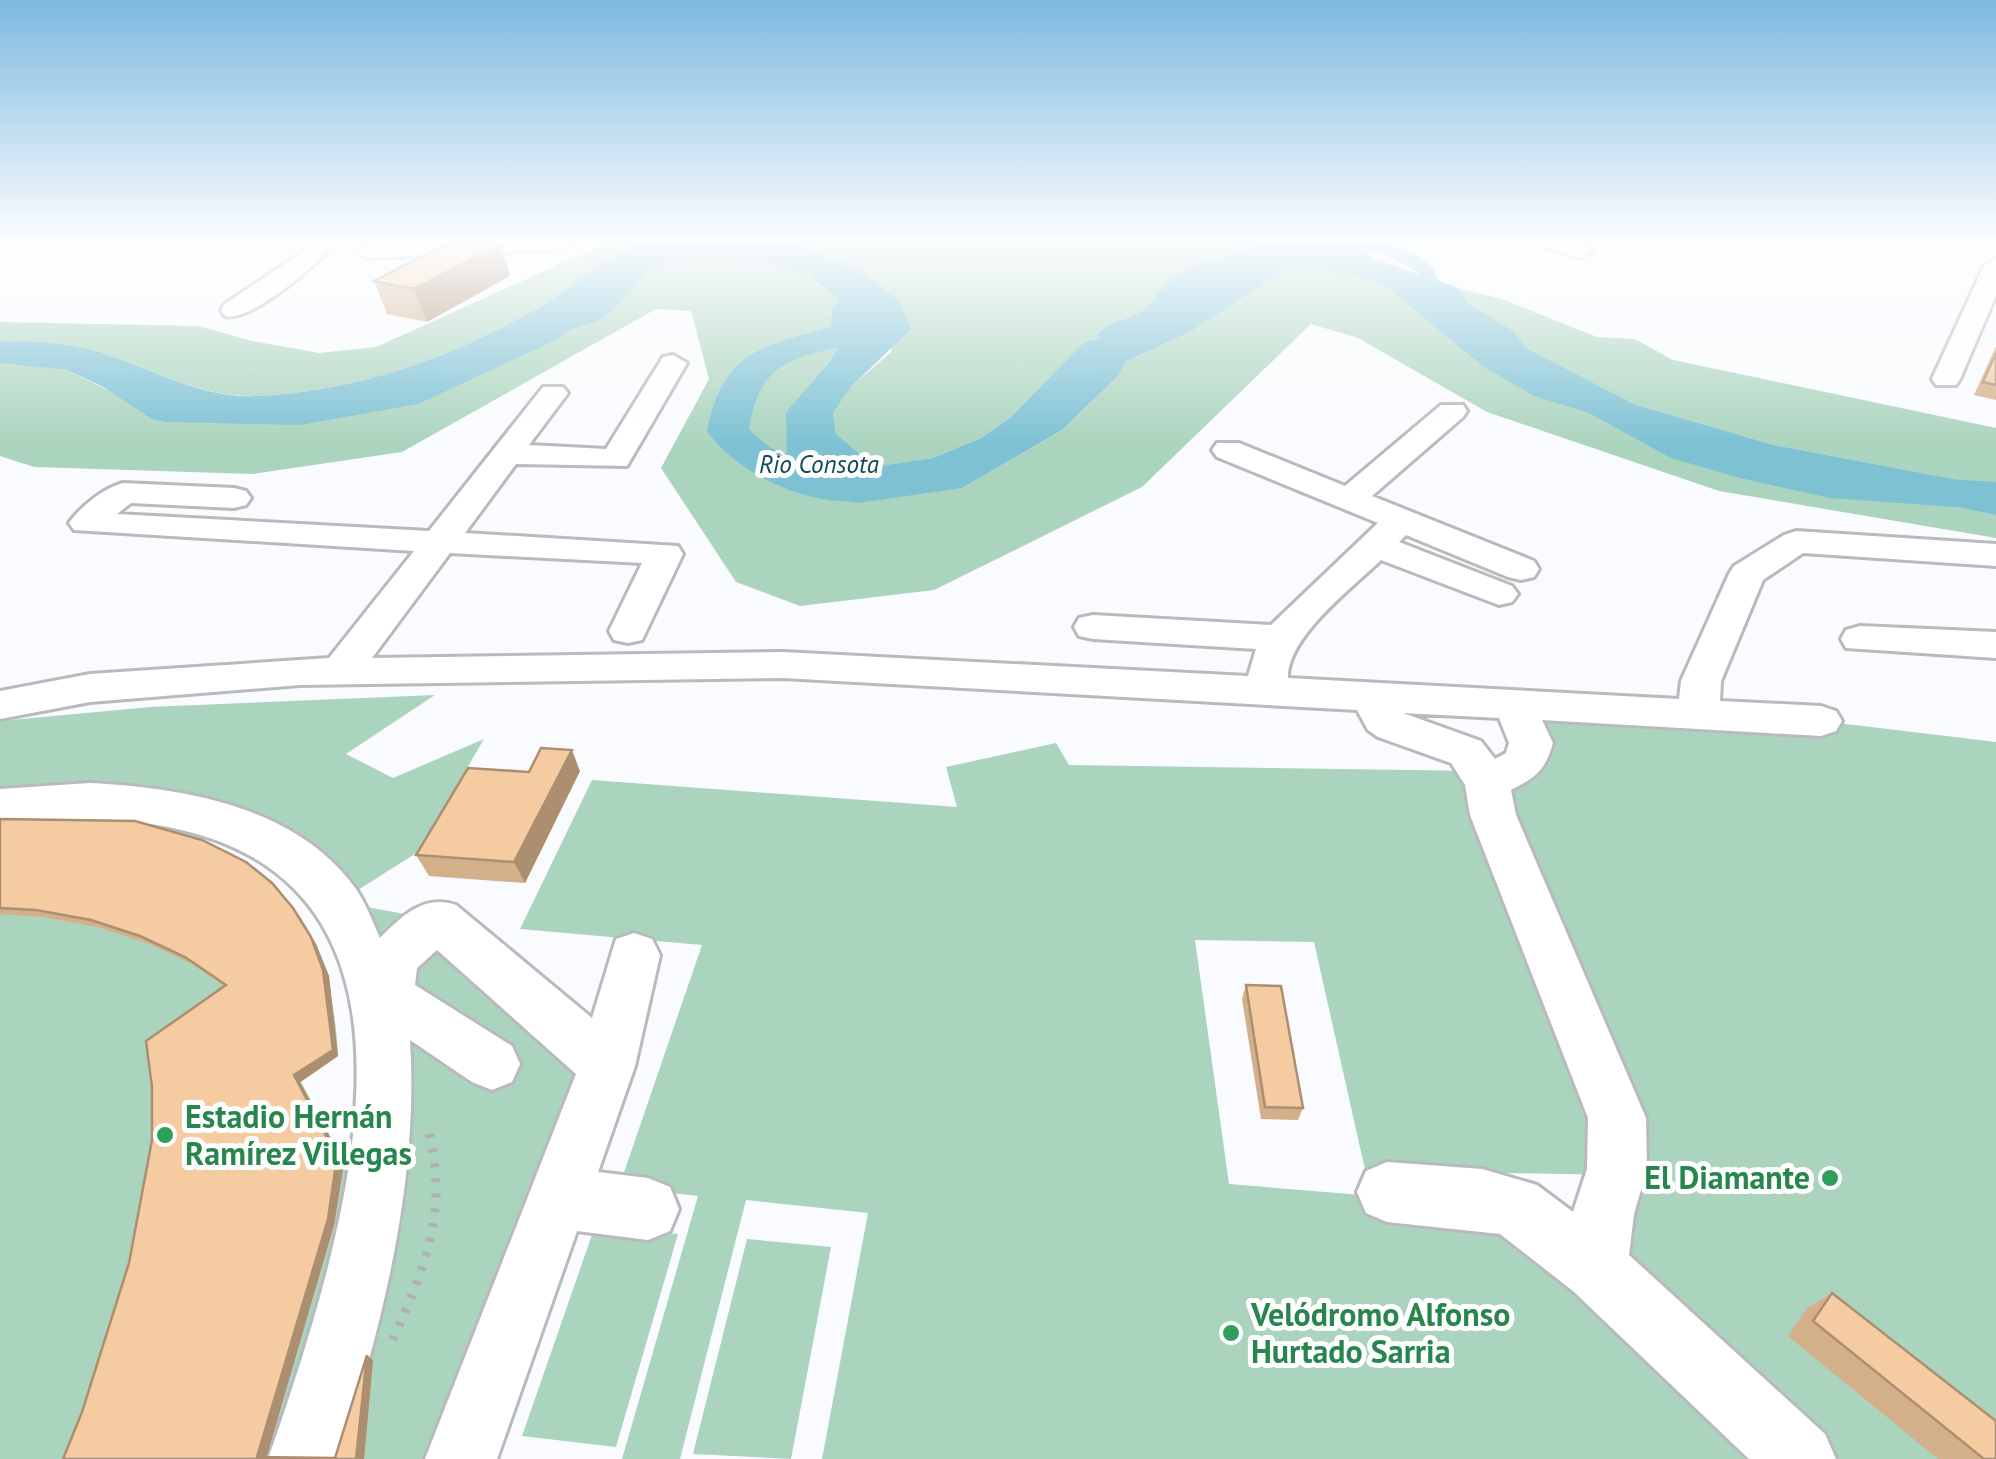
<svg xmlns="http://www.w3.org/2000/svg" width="1996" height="1459" viewBox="0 0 1996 1459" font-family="'PT Sans',sans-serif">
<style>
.green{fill:#abd4be;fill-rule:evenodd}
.water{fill:#7dc1d3;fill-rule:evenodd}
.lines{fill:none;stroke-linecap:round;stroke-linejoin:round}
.river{fill:#7dc1d3;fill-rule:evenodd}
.minor-casing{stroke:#b9babd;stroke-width:6}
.path{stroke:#aeb0b2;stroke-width:9;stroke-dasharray:4 11;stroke-linecap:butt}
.minor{fill:#fff;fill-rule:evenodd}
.wall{fill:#d3af8a}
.shaded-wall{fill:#ac8e71}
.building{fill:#f5cba1;stroke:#ac8e71;stroke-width:2.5}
.leisure-dot{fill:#2e9e5b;stroke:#fff;stroke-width:4}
.labels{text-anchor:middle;stroke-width:10;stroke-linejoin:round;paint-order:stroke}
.far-water-label{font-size:25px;font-style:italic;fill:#0e4a57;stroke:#fff}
.near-leisure-label{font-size:32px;font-weight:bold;fill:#27864d;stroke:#fff;text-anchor:start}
</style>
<rect width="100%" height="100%" fill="#f9fbfe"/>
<path class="green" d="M 611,241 L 648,241 C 608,251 579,283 545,304 C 457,356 360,391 258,396 C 201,398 157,370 105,354 C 69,342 37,342 0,342 L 0,322 L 199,326 L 252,341 L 319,353 L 376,347 Z
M 786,241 L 1274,241 L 1237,252 L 1157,318 L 1116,335 L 1084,342 L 1011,417 L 981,438 L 933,458 L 875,468 L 836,434 L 833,413 L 852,386 L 891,352 L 899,301 L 865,273 Z
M 719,245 L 788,260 L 850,309 L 848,333 L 819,375 L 786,412 L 788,490 L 962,488 L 1062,430 L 1118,376 L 1125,361 L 1192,331 L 1291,266 L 1330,260 L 1362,266 L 1385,282 L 1481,365 L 1621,425 L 1774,470 L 1996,515 L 1996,538 L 1719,491 L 1487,412 L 1358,338 L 1311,324 L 1142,487 L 934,590 L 800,606 L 736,582 L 661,468 L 709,379 L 691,311 L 656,309 L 402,452 L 253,474 L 34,467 L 0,456 L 0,352 L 58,366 L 114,393 L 261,417 L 379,401 L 418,392 L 516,344 L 582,305 L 634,264 L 655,255 Z
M 1442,285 L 1502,299 L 1597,337 L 1635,339 L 1673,360 L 1996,428 L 1996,487 L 1774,445 L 1514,369 L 1451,308 Z
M 435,695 L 346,754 L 393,778 L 484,739 L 418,852 L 339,902 L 438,920 L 607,1066 L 461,1459 L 0,1459 L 0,826 L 277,890 C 321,940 335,991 338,1056 L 301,1082 L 340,1154 L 355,1197 L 373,975 L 247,831 L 0,806 L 0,721 L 150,707 Z
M 1514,704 L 1821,721 L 1996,742 L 1996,1459 L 822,1459 L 868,1213 L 746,1200 L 680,1459 L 622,1459 L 698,1196 L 619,1187 L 702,945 L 520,929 L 592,780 L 957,807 L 946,767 L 1056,743 L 1069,765 L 1481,771 L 1525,763 ZM 1195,940 L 1314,942 L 1368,1183 L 1508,1186 L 1505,1173 L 1615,1175 L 1596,1268 L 1508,1207 L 1229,1184 Z
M 595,1226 L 678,1234 L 616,1447 L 522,1436 Z
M 747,1239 L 831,1247 L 791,1459 L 693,1454 Z"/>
<path class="water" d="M 648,241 L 786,241 L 797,244 L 865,273 L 899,301 L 911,329 L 852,386 L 833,413 L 836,434 L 875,467 L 933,458 L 981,438 L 1011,417 L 1084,342 L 1116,335 L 1157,318 L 1237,252 L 1274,241 L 1374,241 L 1414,252 L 1432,267 L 1451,308 L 1514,369 L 1774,445 L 1996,487 L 1996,515 L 1774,470 L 1534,396 L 1481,365 L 1362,266 L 1330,260 L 1291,266 L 1192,331 L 1126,361 L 1118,376 L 1062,430 L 962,488 L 858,503 L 787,490 L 786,412 C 813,380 846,352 850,309 L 788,259 L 719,245 L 655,255 L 634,264 L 582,305 L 516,344 L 418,392 L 261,417 L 200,414 L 138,403 L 58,366 L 0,352 L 0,342 C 37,341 70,342 105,354 C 157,370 201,399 258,396 C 360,391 457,356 545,304 C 579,283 608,251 648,241 ZM 1363,249 L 1385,253 L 1419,273 L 1420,281 L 1415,288 L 1407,286 Z"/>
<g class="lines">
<path class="river" d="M 727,241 C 778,244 857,248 875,305 C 867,317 869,329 861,341 C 798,360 761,354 749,429 C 787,469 832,467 881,480 L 887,489 L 881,498 C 823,513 741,479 707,431 C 723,351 760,347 831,327 L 832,309 L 839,301 C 827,260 692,249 658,266 C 634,277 624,306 601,319 C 588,327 569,325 560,338 L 418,404 L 300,425 L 166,422 L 152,419 L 79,371 L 0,363 L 0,341 L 99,352 L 123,362 L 175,398 L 300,401 L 407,382 L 533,323 C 542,309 561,312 575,305 C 595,295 605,276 621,261 C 648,237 693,241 727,241 Z
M 1292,249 L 1378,260 L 1459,288 L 1467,303 L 1513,331 L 1526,348 L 1696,437 L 1760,456 L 1831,472 L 1996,482 L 1996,510 L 1830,498 L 1740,478 L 1671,458 L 1500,364 C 1482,340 1440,326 1431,301 C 1376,276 1276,250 1218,280 C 1210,285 1198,290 1191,297 C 1182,305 1178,320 1167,327 C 1158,332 1147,335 1138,339 L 1134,349 L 1099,376 L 1088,398 L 1074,402 L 1060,398 L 1054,390 L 1068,363 L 1100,339 L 1098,335 C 1109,319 1131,321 1145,309 C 1153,303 1158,292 1165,285 C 1196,254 1251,251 1292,249 Z"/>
<g class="minor-casing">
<path id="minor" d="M 312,241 L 336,241 C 320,263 251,322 225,316 L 221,310 L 225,304 L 303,252 Z
M 437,241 L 572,241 L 573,242 L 561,249 L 368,258 L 356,251 L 368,244 Z
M 1540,241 L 1573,241 L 1592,251 L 1580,258 L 1544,246 Z
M 1996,259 L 1996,295 L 1960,379 L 1956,385 L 1936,385 L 1932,379 L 1984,266 Z
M 673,355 L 687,363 L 627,466 L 516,464 L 465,533 L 678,546 L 683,554 L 642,640 L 628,643 L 614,640 L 609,631 L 642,563 L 450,553 L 372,658 L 783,652 L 1248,676 L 1256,649 L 1093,639 L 1079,636 L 1074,627 L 1079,618 L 1093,615 L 1271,625 L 1378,523 L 1217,457 L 1212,450 L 1217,443 L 1239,443 L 1345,486 L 1441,405 L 1463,405 L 1467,411 L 1463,417 L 1372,496 L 1534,561 L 1539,569 L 1534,577 L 1521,580 L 1508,577 L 1406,535 L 1399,542 L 1512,586 L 1518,594 L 1512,602 L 1499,605 L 1381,560 C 1352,588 1287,637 1288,678 L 1679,699 L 1681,681 L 1729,574 L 1734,566 L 1784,535 L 1796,531 L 1996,544 L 1996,566 L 1803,553 L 1763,580 L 1721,681 L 1720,701 L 1821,706 L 1836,711 L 1842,721 L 1836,731 L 1821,736 L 1542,720 L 1553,743 C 1545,771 1536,777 1511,790 L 1516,815 L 1646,1118 L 1647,1169 L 1634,1214 L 1629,1255 L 1825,1434 L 1836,1459 L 1749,1459 L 1573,1291 L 1500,1234 L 1387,1222 L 1366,1213 L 1357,1192 L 1366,1171 L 1387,1162 L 1482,1169 L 1537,1185 L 1573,1212 L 1587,1169 L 1588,1118 L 1470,815 L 1465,785 L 1451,763 L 1378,737 L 1368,730 L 1357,710 L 783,678 L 300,685 L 90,702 L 0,719 L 0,691 L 90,674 L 329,658 L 414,551 L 74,530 L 69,523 C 80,507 104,488 123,483 L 234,488 L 246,491 L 251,498 L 246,505 L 234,508 L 131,503 L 117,514 L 429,531 L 543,387 L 563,387 L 568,393 L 529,445 L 606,449 L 663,357 ZM 1403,713 L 1499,718 L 1509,743 L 1506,753 L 1495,759 L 1481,741 Z
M 1860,626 L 1996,632 L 1996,658 L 1846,648 L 1841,639 L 1846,630 Z
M 90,783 C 184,788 297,806 356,889 C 366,904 373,922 380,938 C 402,916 424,894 456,905 L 592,1018 L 616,939 L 634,933 L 652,939 L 660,955 L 635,1066 L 598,1172 L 648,1178 L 670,1187 L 679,1209 L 670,1231 L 648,1240 L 577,1231 L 497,1459 L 425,1459 L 576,1074 L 437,950 L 417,968 L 415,985 L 512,1046 L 520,1064 L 512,1082 L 492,1090 L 472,1082 L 410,1040 C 419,1184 382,1323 340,1459 L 268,1459 C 374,1158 475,775 0,823 L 0,789 Z"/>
</g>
<path class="path" d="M 393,1340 C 426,1263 449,1213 428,1128"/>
<use href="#minor" class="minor"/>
</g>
<path class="wall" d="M 500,244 L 510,276 L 427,322 L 387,314 L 374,281 Z
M 1996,346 L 1996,400 L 1974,395 Z
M 580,771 L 525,883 L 429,876 L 416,855 L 529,772 Z
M 0,819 L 299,915 L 316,944 L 329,976 L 338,1056 L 300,1082 L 344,1163 L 334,1225 L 266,1457 L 335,1458 L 367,1355 L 373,1360 L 364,1459 L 63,1459 L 82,1412 L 224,986 L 192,964 L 147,943 L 98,927 L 43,917 L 0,914 Z
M 1246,985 L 1303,1108 L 1298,1120 L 1261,1119 L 1242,999 Z
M 1832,1293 L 1996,1459 L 1938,1459 L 1788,1336 L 1807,1308 Z"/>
<path class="shaded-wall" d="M 500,244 L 510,276 L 427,322 L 414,289 Z
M 572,750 L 580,771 L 525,883 L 514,862 Z
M 293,908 L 316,944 L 329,976 L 338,1056 L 300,1082 L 344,1163 L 334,1225 L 266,1459 L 257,1457 L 294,1075 Z
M 367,1355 L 373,1360 L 364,1459 L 356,1459 Z"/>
<path class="building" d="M 452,241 L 483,241 L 500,244 L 414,289 L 374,281 Z
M 1996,353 L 1996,385 L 1983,382 Z
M 541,748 L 572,750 L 514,862 L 416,855 L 468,768 L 529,772 Z
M 0,819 L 135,821 L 202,840 L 246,862 L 272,883 L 293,908 L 311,937 L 323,970 L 333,1050 L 294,1075 L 337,1157 L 328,1219 L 257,1457 L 335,1458 L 367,1355 L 356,1459 L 63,1459 L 82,1412 L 129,1263 L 152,1140 L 152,1087 L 146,1041 L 226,985 L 185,957 L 140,936 L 91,920 L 36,910 L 0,908 Z
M 1246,985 L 1281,986 L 1303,1108 L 1265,1107 Z
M 1832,1293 L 1996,1421 L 1996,1459 L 1984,1459 L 1813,1321 Z"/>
<linearGradient id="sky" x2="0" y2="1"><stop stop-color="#7db9e0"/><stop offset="0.54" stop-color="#fcfdff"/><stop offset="1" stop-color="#fcfdff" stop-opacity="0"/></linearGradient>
<rect width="1996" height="445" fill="url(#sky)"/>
<g class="leisure-dot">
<circle cx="165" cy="1135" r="10"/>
<circle cx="1830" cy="1178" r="10"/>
<circle cx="1231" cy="1333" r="10"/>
</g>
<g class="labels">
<g class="far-water-label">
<text x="819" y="473">Rio Consota</text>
</g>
<g class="near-leisure-label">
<text x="185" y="1128">Estadio Hernán<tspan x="185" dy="37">Ramírez Villegas</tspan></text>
<text x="1810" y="1189" text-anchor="end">El Diamante</text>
<text x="1251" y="1326">Velódromo Alfonso<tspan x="1251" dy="37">Hurtado Sarria</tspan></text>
</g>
</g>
</svg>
